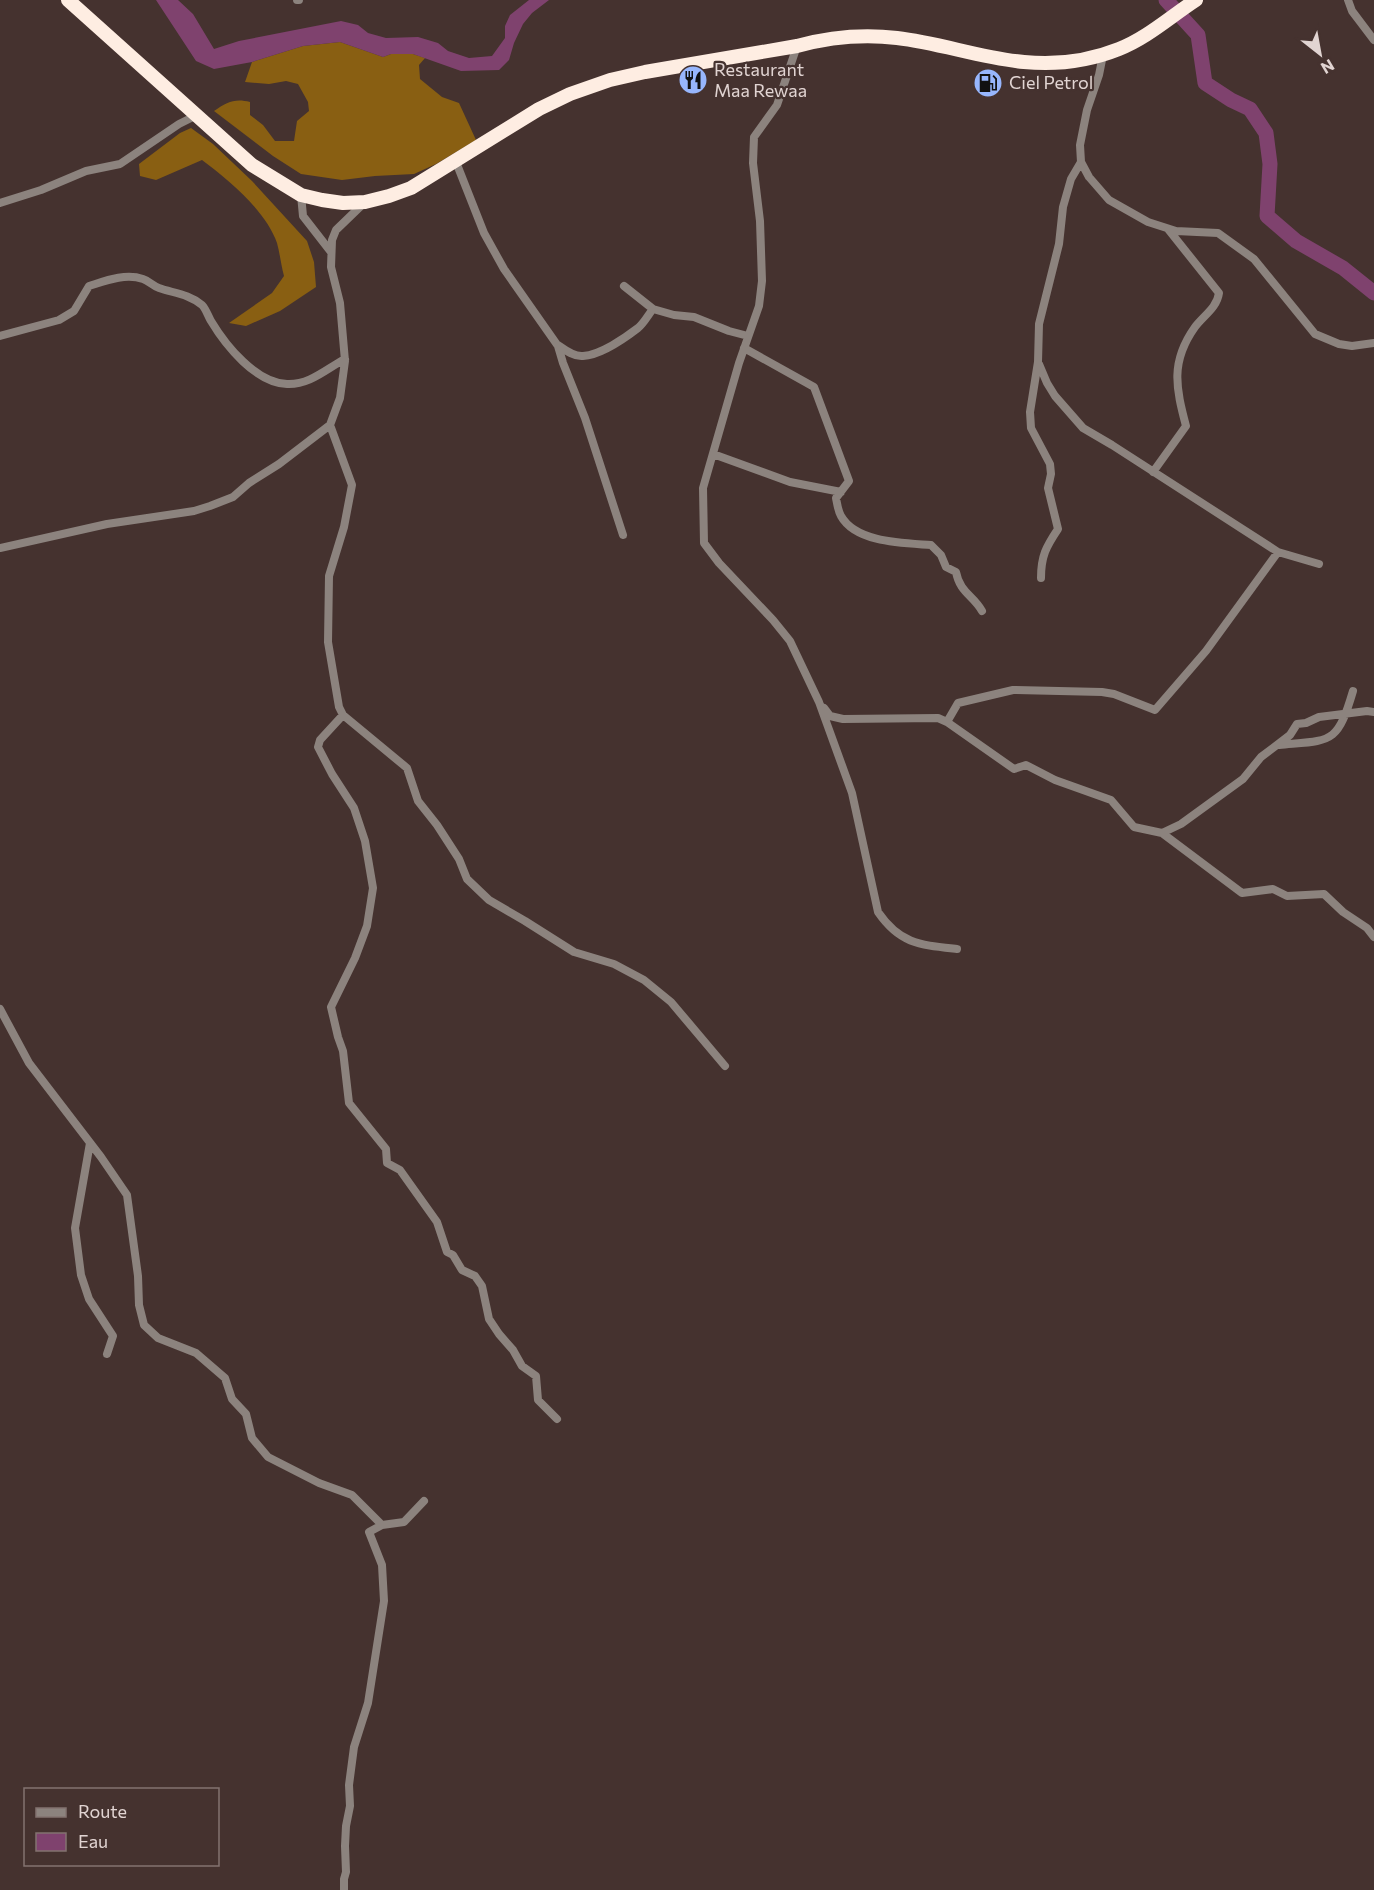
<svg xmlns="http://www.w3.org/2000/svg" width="1374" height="1890" viewBox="0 0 1374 1890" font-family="Commissioner,sans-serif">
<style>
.forest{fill:#895f12}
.water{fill:#7f426e}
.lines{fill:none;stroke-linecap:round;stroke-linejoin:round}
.river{stroke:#7f426e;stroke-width:15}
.street{stroke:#8c837e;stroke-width:8}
.highway{stroke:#feede2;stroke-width:14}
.labels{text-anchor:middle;stroke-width:4.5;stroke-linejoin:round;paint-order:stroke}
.poi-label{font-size:18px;fill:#e1d4d2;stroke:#45322f;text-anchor:start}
</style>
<rect width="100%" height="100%" fill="#45322f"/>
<path class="forest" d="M 340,42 L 383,57 L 391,54 L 413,54 L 425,58 L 419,65 L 420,79 L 442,97 L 459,103 L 476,140 L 436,164 L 414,174 L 375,176 L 342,180 L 301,174 L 273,156 L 214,111 C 227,102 235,98 250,102 L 250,115 L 263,125 L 275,141 L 294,141 L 297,121 L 309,111 L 308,102 L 298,84 L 286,81 L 269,84 L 245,82 L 252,62 L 303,46 Z
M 191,128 L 213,144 L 252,181 L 307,241 L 314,262 L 316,287 L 280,311 L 246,326 L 229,323 L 272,293 L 284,276 C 281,265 280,254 277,243 C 266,211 229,180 202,160 L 156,180 L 140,176 L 139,164 L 180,133 Z"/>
<path class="water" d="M 156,0 L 178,0 L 193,14 L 214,49 L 239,41 L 341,21 L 358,25 L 368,33 L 386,38 L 418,37 L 438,43 L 448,51 L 469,58 L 492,56 L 505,38 L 505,26 L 510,15 L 529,0 L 549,0 L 532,13 L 523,24 L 514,43 L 509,60 L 499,70 L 461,71 L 413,54 L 391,54 L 383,57 L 340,42 L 303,46 L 252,62 L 214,69 L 196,61 Z"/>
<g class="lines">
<path class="river" d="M 1166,0 L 1198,35 L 1205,83 L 1231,100 L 1250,109 L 1266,133 L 1270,164 L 1267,216 L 1296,241 L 1343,268 L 1374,293"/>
<path class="street" d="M 297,0 L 299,0
M 1348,0 L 1352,11 L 1374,40
M 797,46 L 777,105 L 754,137 L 753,163 L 760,221 L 762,281 L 759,306 L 739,363 L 703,488 L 704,543 L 719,563 L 773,620 L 790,641 L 819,702 L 852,793 L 878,912 C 900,944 920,945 957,949
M 1103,55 L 1099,75 L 1087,110 L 1080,145 L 1081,162 L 1089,177 L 1109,200 L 1148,222 L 1176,231 L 1218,233 L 1254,259 L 1315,334 L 1339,344 L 1352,346 L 1374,343
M 456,162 L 484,233 L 504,269 L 558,346 L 563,363 L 585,418 L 623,535
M 301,195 L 303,216 L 331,252
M 0,203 L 41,190 L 86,171 L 120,164 L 179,124 L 197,115
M 624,286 L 653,309 L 674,315 L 694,317 L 729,331 L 748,336
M 0,336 L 59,320 L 74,311 L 89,286 C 105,281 125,273 143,279 C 149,281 153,286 159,288 C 173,293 189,294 202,305 C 206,309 208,316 211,321 C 226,346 256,383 287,384 C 310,385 326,369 345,359
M 558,345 C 565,350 574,357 583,356 C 600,355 625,338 638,328 C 644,323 648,315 653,309
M 744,348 L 814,387 L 849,481 L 836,498 C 837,503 838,511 841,516 C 856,543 904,543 931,545 L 941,555 L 946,567 L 956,572 C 960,593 973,595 982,611
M 1039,364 L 1047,383 L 1055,396 L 1083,428 L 1112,445 L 1278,552 L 1319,564
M 330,425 L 352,485 L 344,527 L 329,576 L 328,642 L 339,707 L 343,715 L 407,768 L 418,801 L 437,825 L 459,859 L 467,879 L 489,900 L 525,921 L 574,952 L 614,964 L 644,980 L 671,1002 L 725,1066
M 713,454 L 790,482 L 841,492
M 1153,472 L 1186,426 C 1176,388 1170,362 1195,327 C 1203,316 1217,308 1219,293 L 1168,229
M 0,548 L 107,524 L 194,511 L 210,506 L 233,497 L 249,483 L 279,464 L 330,425 L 340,398 L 345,361 L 340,303 L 331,267 L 332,240 L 336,230 L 364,203
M 1041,578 C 1041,556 1046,547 1058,529 L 1048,488 L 1051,474 L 1050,464 L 1031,428 L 1030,412 L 1038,362 L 1039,324 L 1059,244 L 1063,207 L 1071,179 L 1081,162
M 824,708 L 830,716 L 843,719 L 938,718 L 947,722 L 1014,769 L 1026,765 L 1055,780 L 1111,800 L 1134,827 L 1162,833 L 1242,893 L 1273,889 L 1287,896 L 1324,894 L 1343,912 L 1367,928 L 1374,937
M 343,715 L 320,740 L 318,747 L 332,774 L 354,808 L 365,841 L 373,888 L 367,926 L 355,958 L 331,1007 L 338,1037 L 343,1051 L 349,1103 L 386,1149 L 387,1163 L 400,1170 L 437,1222 L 447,1252 L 453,1255 L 462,1270 L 475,1276 L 482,1286 L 489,1319 L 499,1334 L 513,1350 L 522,1366 L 536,1376 L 538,1400 L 557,1419
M 947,722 L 958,703 L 1013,690 L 1102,692 L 1114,694 L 1155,710 L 1206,651 L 1278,552
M 1279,745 C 1332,740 1337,745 1353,691
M 1162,833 L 1181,824 L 1243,779 L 1261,757 L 1290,735 L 1297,724 L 1306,723 L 1319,717 L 1367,711 L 1374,712
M 0,1009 L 29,1063 L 101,1157 L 127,1195 L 138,1276 L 139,1305 L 144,1325 L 158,1338 L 196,1353 L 225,1378 L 232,1399 L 246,1414 L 252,1438 L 268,1457 L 319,1483 L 352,1495 L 382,1525 L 404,1522 L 424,1501
M 90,1143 L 75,1228 L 81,1275 L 89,1299 L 113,1336 L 107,1354
M 344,1890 L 344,1879 L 346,1872 L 345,1846 L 346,1826 L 350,1806 L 349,1785 L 354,1747 L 368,1703 L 384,1601 L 382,1565 L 369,1532 L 382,1525"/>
<path class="highway" d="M 68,0 L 252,165 L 301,195 L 322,200 L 343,203 L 365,202 L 389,196 L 411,188 L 539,109 L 570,94 L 610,80 L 645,72 L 797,46 C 830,37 863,34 897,38 C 940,43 981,58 1024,62 C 1055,65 1089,61 1119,49 C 1147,38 1170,17 1196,0"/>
</g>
<defs>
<g id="restaurant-disc" transform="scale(1.5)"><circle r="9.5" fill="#97b6fd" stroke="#45322f"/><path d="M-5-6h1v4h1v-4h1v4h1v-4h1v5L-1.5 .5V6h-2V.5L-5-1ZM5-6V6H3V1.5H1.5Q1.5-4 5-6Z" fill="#111"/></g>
<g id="fuel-disc" transform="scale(1.5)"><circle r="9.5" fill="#97b6fd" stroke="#45322f"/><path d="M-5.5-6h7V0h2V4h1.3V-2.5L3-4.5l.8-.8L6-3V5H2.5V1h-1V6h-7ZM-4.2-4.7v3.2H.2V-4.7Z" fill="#111"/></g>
</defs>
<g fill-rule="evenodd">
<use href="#restaurant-disc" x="693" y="80"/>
<use href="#fuel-disc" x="988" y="83"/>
</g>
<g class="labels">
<g class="poi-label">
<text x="714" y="76">Restaurant<tspan x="714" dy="21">Maa Rewaa</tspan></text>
<text x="1009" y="89">Ciel Petrol</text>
</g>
</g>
<rect x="24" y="1788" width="195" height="78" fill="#45322f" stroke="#837370" stroke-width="1.5"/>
<rect x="36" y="1808" width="30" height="9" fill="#8c837e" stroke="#837370" stroke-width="1.5"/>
<text x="78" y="1818" font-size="18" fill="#e1d4d2">Route</text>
<rect x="36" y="1833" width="30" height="18" fill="#7f426e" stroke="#837370" stroke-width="1.5"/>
<text x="78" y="1848" font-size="18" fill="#e1d4d2">Eau</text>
<g transform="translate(1320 54) rotate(149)" stroke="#45322f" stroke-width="4.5" paint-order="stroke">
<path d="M0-4.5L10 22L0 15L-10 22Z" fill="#e1d4d2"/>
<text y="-9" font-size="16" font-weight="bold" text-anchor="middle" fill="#e1d4d2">N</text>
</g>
</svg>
